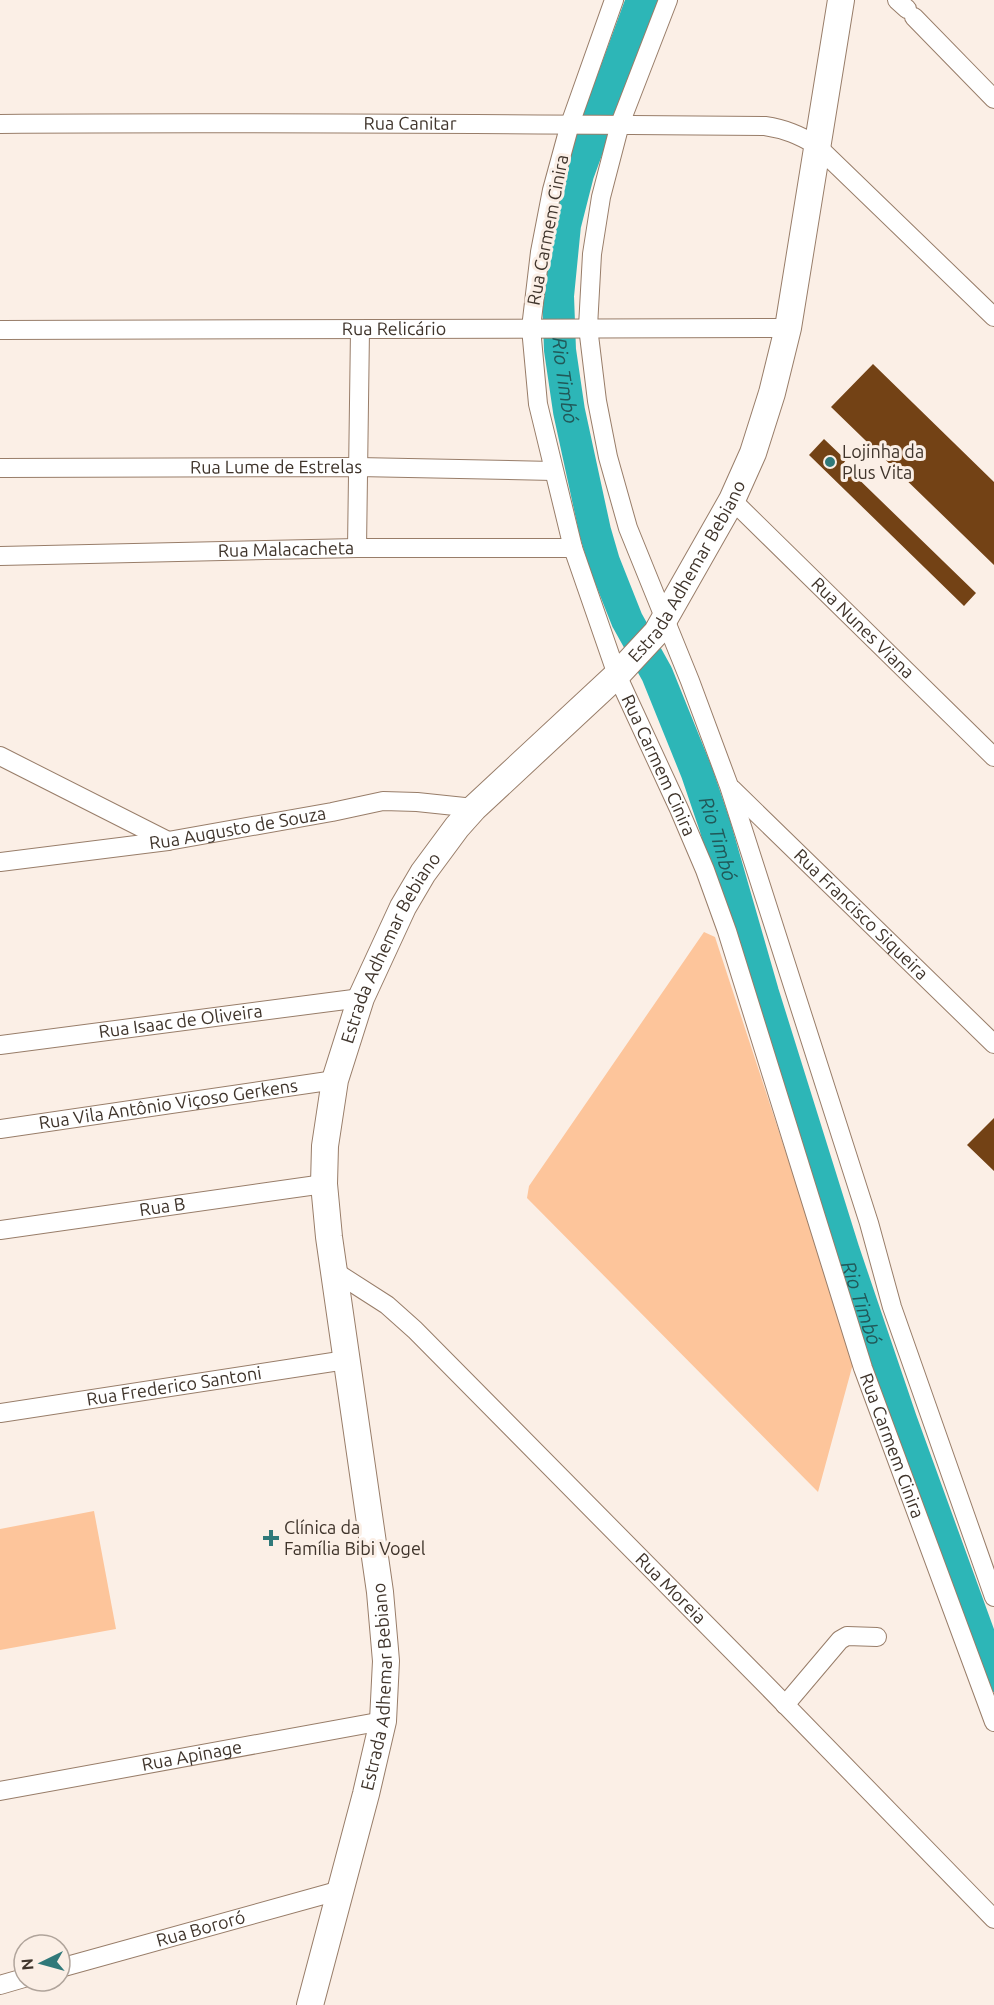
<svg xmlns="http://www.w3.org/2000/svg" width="994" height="2005" viewBox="0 0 994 2005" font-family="Ubuntu,sans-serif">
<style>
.green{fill:#fdc59b}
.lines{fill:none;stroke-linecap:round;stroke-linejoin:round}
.river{stroke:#2db6b7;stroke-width:32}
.building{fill:#734215}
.street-casing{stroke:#987d69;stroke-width:20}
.secondary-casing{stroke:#987d69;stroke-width:28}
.street{stroke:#fff;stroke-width:18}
.secondary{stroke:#fff;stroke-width:26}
.poi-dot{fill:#30797a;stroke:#fbefe6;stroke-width:2}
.labels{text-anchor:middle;stroke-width:6;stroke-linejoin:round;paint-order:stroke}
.street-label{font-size:18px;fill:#3f342b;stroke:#fbefe6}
.poi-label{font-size:18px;fill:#3f342b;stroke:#fbefe6;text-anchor:start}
.water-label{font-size:20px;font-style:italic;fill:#215858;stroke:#fbefe6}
</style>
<rect width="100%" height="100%" fill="#fbefe6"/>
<path class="green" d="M 704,932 L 715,937 L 854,1360 L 818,1492 L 527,1198 L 529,1186 Z
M 94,1511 L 116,1629 L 0,1650 L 0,1529 Z"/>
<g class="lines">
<path class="river" id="s1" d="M 642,0 L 578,174 L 565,225 L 558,296 L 560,350 L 569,411 L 595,531 L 604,562 L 627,620 L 657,674 L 697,773 L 715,826 L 763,993 L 844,1252 L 901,1420 L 994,1676"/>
</g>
<path class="building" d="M 873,364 L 994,482 L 994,565 L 831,407 Z
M 824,439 L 846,460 L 843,464 L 976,593 L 964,606 L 809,455 Z
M 994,1118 L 994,1171 L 967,1145 Z"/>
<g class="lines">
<g class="street-casing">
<g id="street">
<path id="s2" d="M 614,0 L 570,124 L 552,190 L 540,252 L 531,328 L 538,404 L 573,548 L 617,675 L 679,809 L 705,870 L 727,931 L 863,1368 L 994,1722"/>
<path d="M 668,0 L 620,124 L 601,197 L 592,254 L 588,327 L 597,401 L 608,457 L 628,528 L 690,681 L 729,786 L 869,1223 L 892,1307 L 994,1597"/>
<path d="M 897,0 L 907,9"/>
<path d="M 914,17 L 994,99"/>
<path id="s3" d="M 0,124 C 255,122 510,124 765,126 C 785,129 799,135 816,145 L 994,317"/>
<path id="s4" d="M 0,330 L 788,328"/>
<path id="s5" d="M 0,468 L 358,467 L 553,471"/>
<path id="s6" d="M 732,500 L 994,757"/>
<path d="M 357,548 L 360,330"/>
<path id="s7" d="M 0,556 L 357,548 L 573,548"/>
<path d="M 0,756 L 168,841"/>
<path id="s8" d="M 732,789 L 994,1044"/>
<path id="s9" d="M 0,862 L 168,841 L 332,812 L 383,801 L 417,802 L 474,808"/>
<path id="s10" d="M 0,1045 L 361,998"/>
<path id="s11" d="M 0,1129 L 335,1080"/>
<path id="s12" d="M 0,1230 L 324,1184"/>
<path id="s13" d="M 334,1271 L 387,1305 L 415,1330 L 769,1688 L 994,1919"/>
<path id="s14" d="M 0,1413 L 346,1360"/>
<path d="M 785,1705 L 840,1640 L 847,1636 L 877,1637"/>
<path id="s15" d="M 0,1791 L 383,1721"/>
<path id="s16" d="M 60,1968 L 341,1890"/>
<path d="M 0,1985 L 24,1978"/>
</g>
</g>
<g class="secondary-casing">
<g id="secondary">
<path id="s17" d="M 310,2005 L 366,1794 L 383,1721 L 386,1661 L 380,1592 L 329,1237 L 324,1184 L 325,1146 L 335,1080 L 361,998 L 403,907 L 423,873 L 457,827 L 474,808 L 617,675 L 657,632 L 732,500 L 753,453 L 772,393 L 788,328 L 841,0"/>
</g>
</g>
<use href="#street" class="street"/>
<use href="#secondary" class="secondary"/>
</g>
<g class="poi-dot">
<circle cx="830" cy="462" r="6"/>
<path d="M268 1529h6v6h6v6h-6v6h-6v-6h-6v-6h6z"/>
</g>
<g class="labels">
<g class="street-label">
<text dy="6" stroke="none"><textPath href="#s3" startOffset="410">Rua Canitar</textPath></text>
<text transform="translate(548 230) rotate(-79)" y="6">Rua Carmem Cinira</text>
<text dy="6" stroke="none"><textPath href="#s4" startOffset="394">Rua Relicário</textPath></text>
<text dy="6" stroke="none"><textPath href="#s5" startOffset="276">Rua Lume de Estrelas</textPath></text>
<text dy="6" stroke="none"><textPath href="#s7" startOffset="286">Rua Malacacheta</textPath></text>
<text dy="6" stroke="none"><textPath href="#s17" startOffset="1569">Estrada Adhemar Bebiano</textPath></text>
<text dy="6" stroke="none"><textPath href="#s6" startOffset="183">Rua Nunes Viana</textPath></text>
<text dy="6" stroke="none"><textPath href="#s2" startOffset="798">Rua Carmem Cinira</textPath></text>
<text dy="6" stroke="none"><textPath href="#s9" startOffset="240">Rua Augusto de Souza</textPath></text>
<text dy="6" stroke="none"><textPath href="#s8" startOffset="180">Rua Francisco Siqueira</textPath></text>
<text dy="6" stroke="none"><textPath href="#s17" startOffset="1083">Estrada Adhemar Bebiano</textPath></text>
<text dy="6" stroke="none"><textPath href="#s10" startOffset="182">Rua Isaac de Oliveira</textPath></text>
<text dy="6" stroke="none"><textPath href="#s11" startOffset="170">Rua Vila Antônio Viçoso Gerkens</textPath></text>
<text dy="6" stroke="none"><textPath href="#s12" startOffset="164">Rua B</textPath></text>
<text dy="6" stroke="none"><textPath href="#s14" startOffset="176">Rua Frederico Santoni</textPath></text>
<text dy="6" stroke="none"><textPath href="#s2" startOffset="1518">Rua Carmem Cinira</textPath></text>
<text dy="6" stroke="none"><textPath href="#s13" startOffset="464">Rua Moreia</textPath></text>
<text dy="6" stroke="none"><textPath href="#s17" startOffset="327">Estrada Adhemar Bebiano</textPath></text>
<text dy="6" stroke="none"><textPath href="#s15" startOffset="195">Rua Apinage</textPath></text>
<text dy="6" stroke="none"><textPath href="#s16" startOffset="146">Rua Bororó</textPath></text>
</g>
<g class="poi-label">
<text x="842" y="458">Lojinha da<tspan x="842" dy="21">Plus Vita</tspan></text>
<text x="284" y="1534">Clínica da<tspan x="284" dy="21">Família Bibi Vogel</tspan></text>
</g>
<g class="water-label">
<text dy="7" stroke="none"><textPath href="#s1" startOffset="394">Rio Timbó</textPath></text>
<text dy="7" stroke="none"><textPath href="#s1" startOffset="880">Rio Timbó</textPath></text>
<text dy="7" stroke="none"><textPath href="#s1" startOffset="1366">Rio Timbó</textPath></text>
</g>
</g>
<g transform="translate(42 1963) rotate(265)"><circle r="28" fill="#fbefe6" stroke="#b0a49b" stroke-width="1.5"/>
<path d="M0-4.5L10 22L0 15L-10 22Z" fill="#30797a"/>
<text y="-9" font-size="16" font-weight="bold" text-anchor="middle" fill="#3f342b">N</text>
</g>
</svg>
